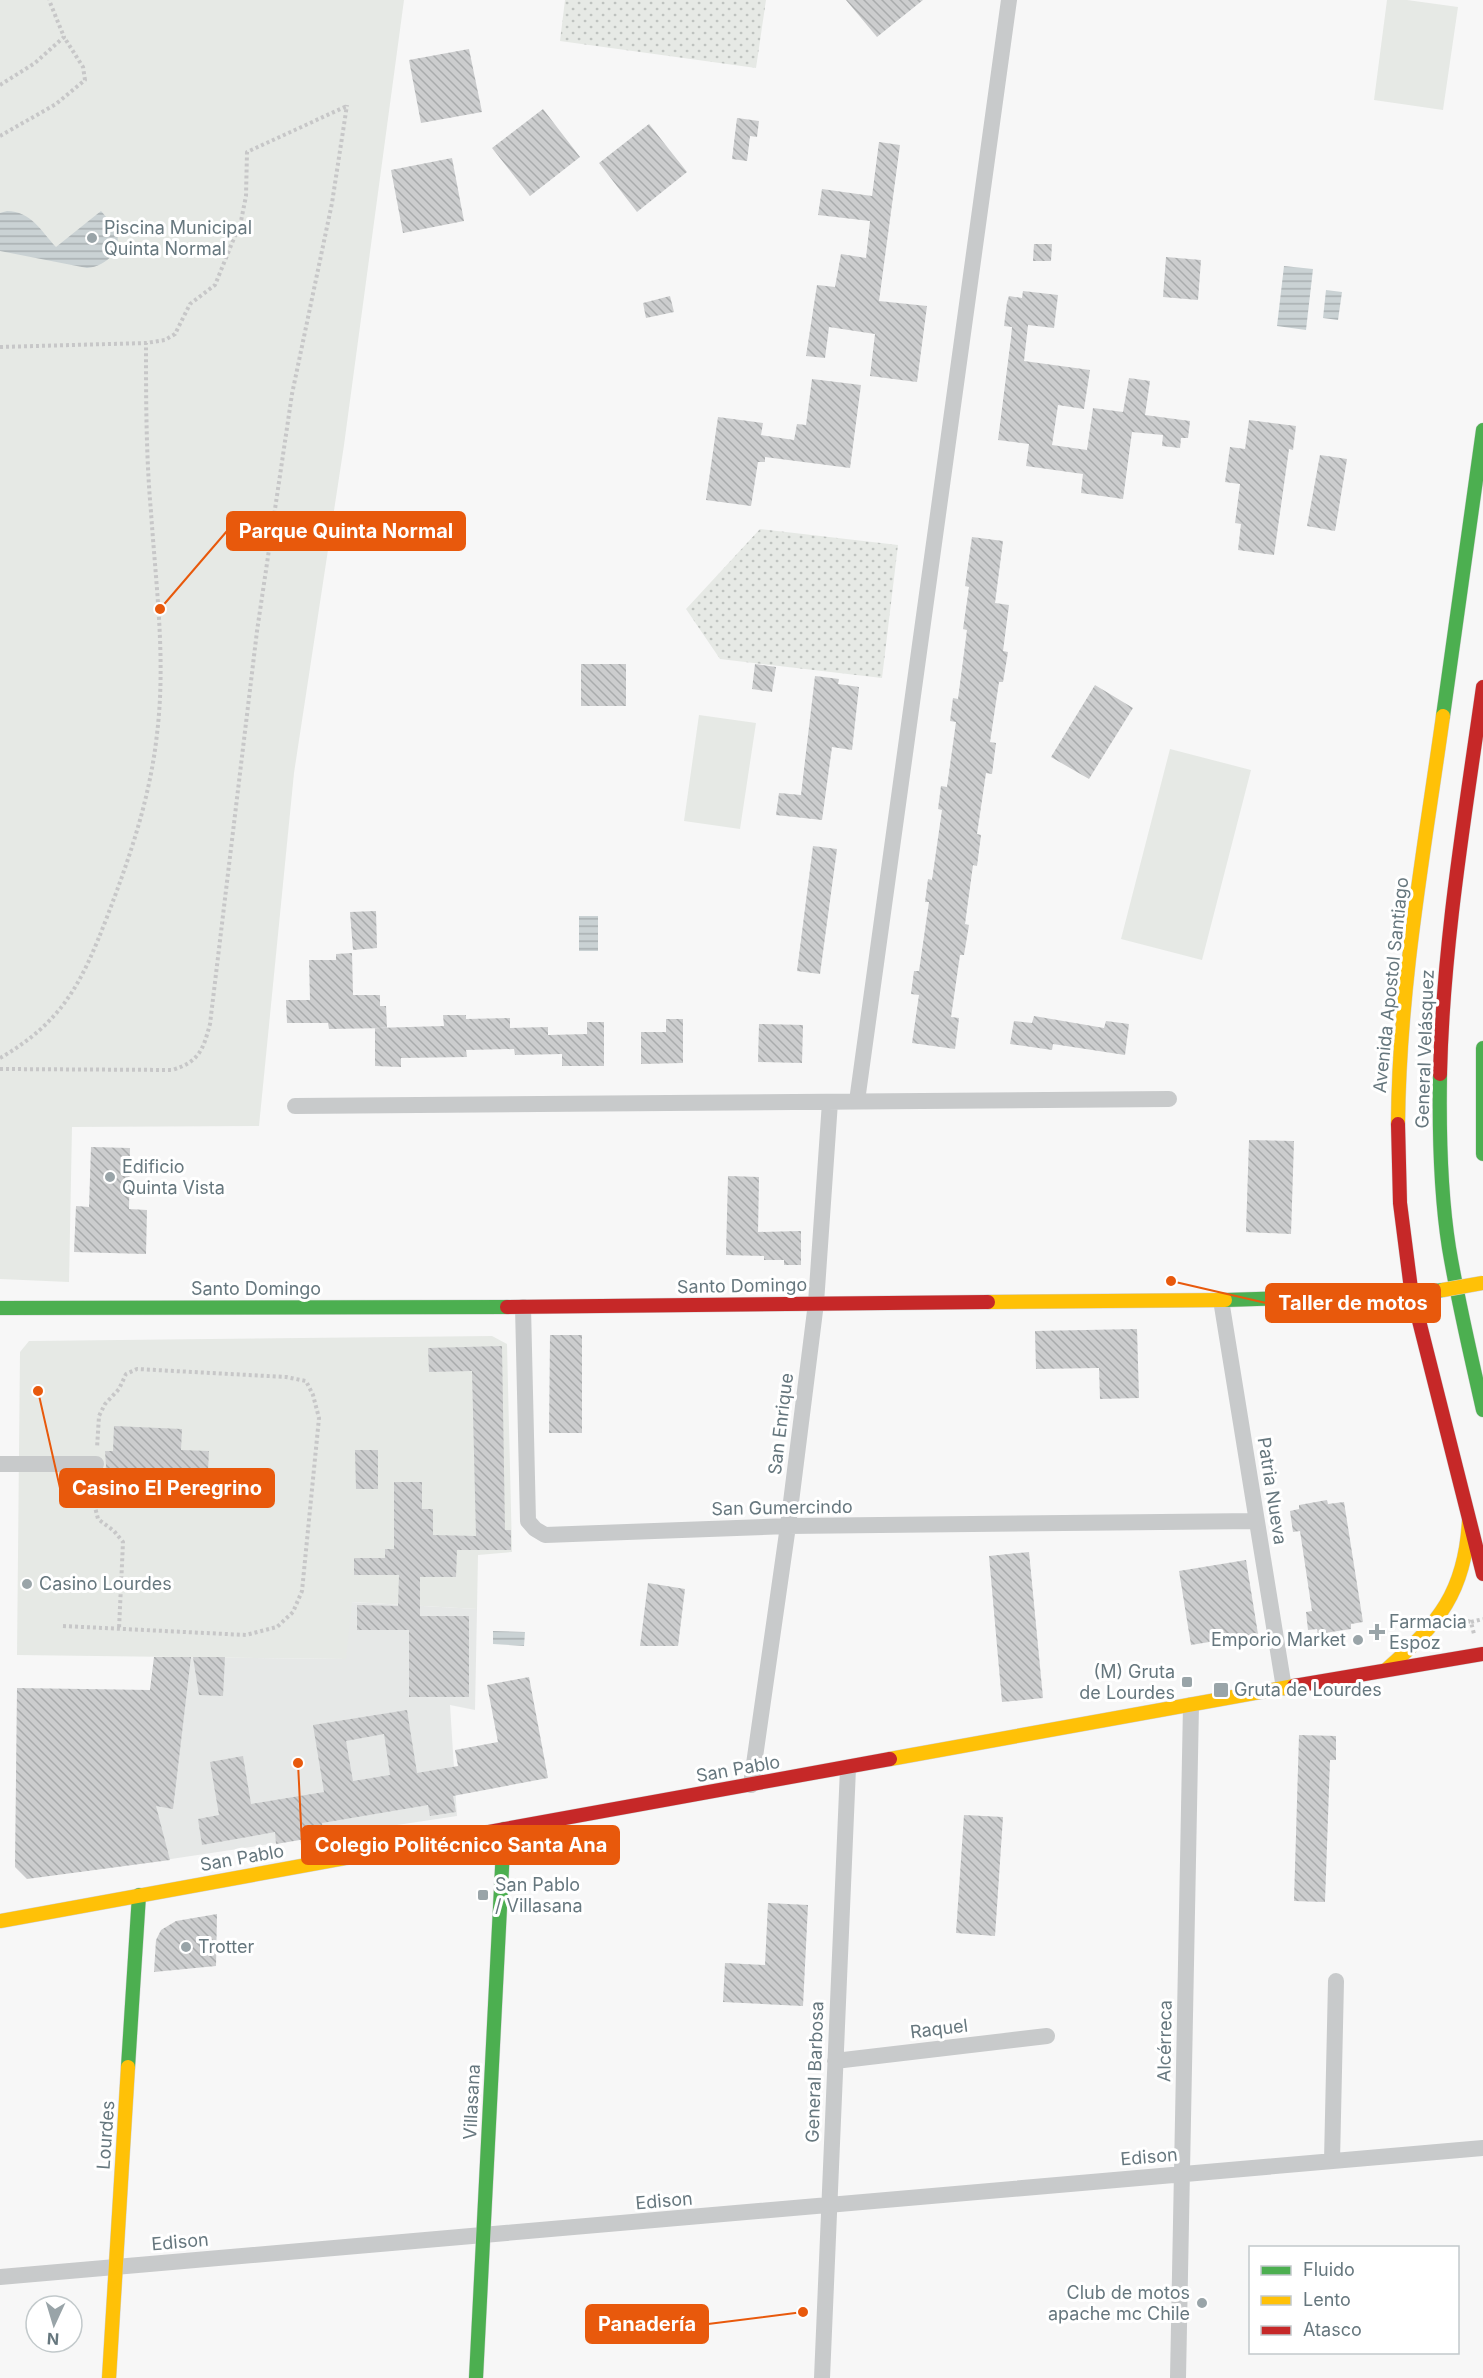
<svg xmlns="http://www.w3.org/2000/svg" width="1483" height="2378" viewBox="0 0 1483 2378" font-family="Inter,sans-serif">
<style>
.built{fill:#e6e8e7}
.grass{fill:url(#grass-dots)}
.green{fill:#e6e9e5}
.water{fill:url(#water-rules)}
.building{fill:url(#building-back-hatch);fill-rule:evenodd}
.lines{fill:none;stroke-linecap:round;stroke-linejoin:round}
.fast-casing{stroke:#d2d3d4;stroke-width:15}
.slow-casing{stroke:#d2d3d4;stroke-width:15}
.jam-casing{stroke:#d2d3d4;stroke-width:15}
.path{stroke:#c7c7c8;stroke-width:4;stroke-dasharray:3 3;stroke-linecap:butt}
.street{stroke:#c8cacb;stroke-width:16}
.fast{stroke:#4caf50;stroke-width:14}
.slow{stroke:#ffc107;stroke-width:14}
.jam{stroke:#c62828;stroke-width:14}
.slow-bridge-casing{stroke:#d2d3d4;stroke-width:15;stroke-linecap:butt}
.slow-bridge{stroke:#ffc107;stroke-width:14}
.poi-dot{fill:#99a4a8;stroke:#fff;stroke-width:2}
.labels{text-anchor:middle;stroke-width:6;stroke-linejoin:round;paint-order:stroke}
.poi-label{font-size:18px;fill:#66777e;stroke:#fff;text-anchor:start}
.street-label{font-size:18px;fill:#66777e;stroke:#fff}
.leader{fill:none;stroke:#e8590c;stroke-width:2}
.callout-dot{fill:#e8590c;stroke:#fff;stroke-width:2}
.callout{fill:#e8590c;stroke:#e8590c;stroke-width:2}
.callout-label{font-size:20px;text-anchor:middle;font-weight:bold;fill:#fff}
</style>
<defs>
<pattern id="grass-dots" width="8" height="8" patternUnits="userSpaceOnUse" patternTransform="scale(1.5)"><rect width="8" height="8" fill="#e6e9e5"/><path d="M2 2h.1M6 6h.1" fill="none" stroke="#bec2bf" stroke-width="1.8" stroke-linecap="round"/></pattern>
<pattern id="water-rules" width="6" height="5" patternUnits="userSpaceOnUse" patternTransform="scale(1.5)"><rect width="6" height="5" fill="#cad2d4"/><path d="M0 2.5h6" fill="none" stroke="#a8afb1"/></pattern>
<pattern id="building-back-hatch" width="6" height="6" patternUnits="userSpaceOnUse" patternTransform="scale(1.5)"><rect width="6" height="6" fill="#cccdce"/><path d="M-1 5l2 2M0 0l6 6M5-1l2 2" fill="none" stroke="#a9abac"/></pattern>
</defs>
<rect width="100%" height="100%" fill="#f7f7f7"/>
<path class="built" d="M 351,1602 L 477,1609 L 475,1710 L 450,1705 L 457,1816 L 131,1865 L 154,1657 L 345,1659 Z"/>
<path class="grass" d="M 565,0 L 766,0 L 756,68 L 560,41 Z
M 760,529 L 898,545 L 882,678 L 720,659 L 686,609 Z"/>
<path class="green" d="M 0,0 L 404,0 L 344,445 L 294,773 L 259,1126 L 72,1127 L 69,1282 L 0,1279 Z
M 1387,0 L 1407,0 L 1458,7 L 1443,110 L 1374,100 Z
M 699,715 L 756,723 L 740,829 L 684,821 Z
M 1170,749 L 1251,770 L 1202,960 L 1121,939 Z
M 492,1336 L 507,1344 L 512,1552 L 478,1555 L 477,1609 L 352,1602 L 346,1659 L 17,1655 L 20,1352 L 29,1341 Z"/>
<path class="water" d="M 7,211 C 31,211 41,231 56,247 L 101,211 C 106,217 113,224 116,231 C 124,251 104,267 87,268 L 0,251 L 0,213 Z
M 1284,266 L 1313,269 L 1306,330 L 1277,326 Z
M 1326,290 L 1342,292 L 1338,320 L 1323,318 Z
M 579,916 L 598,916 L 598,951 L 579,951 Z
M 493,1631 L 525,1632 L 524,1646 L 493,1644 Z"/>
<path class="building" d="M 846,0 L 923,0 L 877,37 Z
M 469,49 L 482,112 L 421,123 L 409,60 Z
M 543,109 L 580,157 L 530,196 L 492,148 Z
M 737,118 L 759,121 L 757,137 L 750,136 L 747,161 L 732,159 Z
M 649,124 L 687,172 L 637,212 L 599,163 Z
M 879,142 L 900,145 L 879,301 L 927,306 L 917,382 L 870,376 L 875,334 L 829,327 L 825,358 L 806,356 L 817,285 L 835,287 L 841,254 L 866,258 L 870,221 L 818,215 L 822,189 L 872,196 Z
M 452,158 L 464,221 L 403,233 L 391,170 Z
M 1034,244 L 1052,244 L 1051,261 L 1033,261 Z
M 1166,257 L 1201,260 L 1198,300 L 1163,297 Z
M 1023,291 L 1058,295 L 1054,328 L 1028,325 L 1024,361 L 1090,370 L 1084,409 L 1058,405 L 1052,445 L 1087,450 L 1093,408 L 1123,412 L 1129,378 L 1150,381 L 1145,415 L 1190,421 L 1188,438 L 1181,438 L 1180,448 L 1162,446 L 1163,435 L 1132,432 L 1123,499 L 1081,493 L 1083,474 L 1026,466 L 1029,444 L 998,440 L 1011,338 L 1012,327 L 1004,326 L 1007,302 L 1009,296 L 1022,298 Z
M 670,296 L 674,312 L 646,318 L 643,303 Z
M 812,379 L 861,385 L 850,468 L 765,457 L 765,462 L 758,462 L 751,506 L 706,500 L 718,417 L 763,423 L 761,435 L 794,440 L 797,424 L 806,425 Z
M 1249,420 L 1296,426 L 1293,450 L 1289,449 L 1274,555 L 1238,550 L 1241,524 L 1235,523 L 1240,484 L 1225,482 L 1230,447 L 1245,449 Z
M 1320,455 L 1347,459 L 1335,531 L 1307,526 Z
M 972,537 L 1003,541 L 995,603 L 1009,605 L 1003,651 L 1008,652 L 1003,682 L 999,682 L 990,742 L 996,743 L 992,774 L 986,773 L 977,834 L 981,835 L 977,866 L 973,865 L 965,924 L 969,925 L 964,955 L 960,955 L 951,1017 L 959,1018 L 955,1049 L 912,1043 L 919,995 L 911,994 L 914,971 L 919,971 L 929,902 L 925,902 L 928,879 L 932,880 L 942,810 L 938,809 L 941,786 L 947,787 L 956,722 L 950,721 L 953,698 L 958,699 L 967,630 L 963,629 L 969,587 L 965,586 Z
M 581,664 L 626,664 L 626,706 L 581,706 Z
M 755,664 L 776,667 L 772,692 L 752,689 Z
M 815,676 L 839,679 L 838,684 L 859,687 L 852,750 L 832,747 L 822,820 L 776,815 L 779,793 L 801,795 Z
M 1095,685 L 1133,708 L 1089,779 L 1051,757 Z
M 813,846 L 837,849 L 820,974 L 797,971 Z
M 376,911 L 377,948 L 353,950 L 350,912 Z
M 352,953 L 353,995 L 380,995 L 380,1006 L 386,1006 L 387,1028 L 329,1029 L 328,1023 L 287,1023 L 286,1000 L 310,1000 L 309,960 L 336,960 L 336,954 Z
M 443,1015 L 466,1015 L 466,1019 L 510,1018 L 510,1028 L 548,1027 L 548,1035 L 587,1034 L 587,1022 L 604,1022 L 604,1066 L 562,1066 L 562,1054 L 515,1055 L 514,1049 L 466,1050 L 467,1057 L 401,1058 L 401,1067 L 375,1066 L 375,1028 L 444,1026 Z
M 1034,1016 L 1104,1028 L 1106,1021 L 1129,1024 L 1125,1055 L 1053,1044 L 1052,1050 L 1010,1044 L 1014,1021 L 1032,1023 Z
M 666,1019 L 683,1019 L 683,1063 L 641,1064 L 641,1032 L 666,1032 Z
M 759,1024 L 803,1025 L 802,1063 L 758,1062 Z
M 1249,1140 L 1294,1141 L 1291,1234 L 1246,1232 Z
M 91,1147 L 130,1148 L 129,1209 L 147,1210 L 146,1254 L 74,1252 L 76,1206 L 89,1207 Z
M 728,1176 L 759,1177 L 758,1232 L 801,1231 L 801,1265 L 784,1265 L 784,1260 L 764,1260 L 764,1256 L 726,1255 Z
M 1137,1329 L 1139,1398 L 1100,1399 L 1099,1368 L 1036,1369 L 1035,1331 Z
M 550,1335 L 582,1335 L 582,1433 L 549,1433 Z
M 502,1346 L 505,1530 L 511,1530 L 511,1550 L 457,1550 L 456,1577 L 420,1577 L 420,1616 L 469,1616 L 469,1697 L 409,1697 L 409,1630 L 357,1630 L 357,1605 L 398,1606 L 399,1575 L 354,1575 L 354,1558 L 385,1558 L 385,1549 L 394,1549 L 394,1482 L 422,1482 L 422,1509 L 433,1509 L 433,1535 L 476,1536 L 472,1371 L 429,1372 L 428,1348 Z
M 114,1426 L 182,1429 L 181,1450 L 209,1451 L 207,1490 L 184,1489 L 184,1503 L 113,1500 L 114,1489 L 104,1488 L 106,1465 L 105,1451 L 113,1451 Z
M 355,1450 L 378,1450 L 378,1489 L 356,1489 Z
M 1327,1500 L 1328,1504 L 1344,1502 L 1363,1622 L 1351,1624 L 1351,1629 L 1318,1634 L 1317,1629 L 1308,1630 L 1306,1612 L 1312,1611 L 1300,1531 L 1293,1532 L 1290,1511 L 1299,1509 L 1299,1505 Z
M 1029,1552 L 1043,1698 L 1002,1702 L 989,1556 Z
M 1246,1560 L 1258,1634 L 1191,1645 L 1179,1571 Z
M 648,1583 L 685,1589 L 678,1646 L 640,1646 Z
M 154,1657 L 191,1657 L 173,1809 L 156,1806 L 170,1860 L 27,1879 L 15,1867 L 17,1688 L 150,1690 Z
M 193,1657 L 225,1657 L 223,1696 L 199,1695 Z
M 529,1677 L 548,1778 L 453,1796 L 456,1812 L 430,1816 L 428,1805 L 322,1823 L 324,1836 L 276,1844 L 275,1832 L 202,1845 L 198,1819 L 219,1815 L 210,1762 L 243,1756 L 251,1804 L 324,1792 L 313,1725 L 407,1710 L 417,1773 L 458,1766 L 455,1750 L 498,1742 L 487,1685 ZM 384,1734 L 390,1775 L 353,1781 L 346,1741 Z
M 1299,1735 L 1336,1736 L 1336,1760 L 1330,1760 L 1325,1902 L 1294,1901 Z
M 964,1815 L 1003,1817 L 995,1936 L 956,1933 Z
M 768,1903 L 808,1905 L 803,2006 L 723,2002 L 725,1963 L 765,1965 Z
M 217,1914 L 216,1966 L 154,1972 L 156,1940 L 161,1930 L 176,1921 Z"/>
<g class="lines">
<g class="fast-casing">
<path id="fast" d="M 1443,716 L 1483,430
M 1483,1048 L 1483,1154
M 1440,1074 C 1439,1131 1440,1191 1449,1248 C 1458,1302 1471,1356 1483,1410
M 1225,1300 L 1412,1294 L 1443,1290
M 0,1308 L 507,1307
M 128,2067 L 139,1895
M 476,2378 L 504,1829"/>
</g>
<g class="slow-casing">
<path id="slow" d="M 1398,1124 C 1399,987 1424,852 1443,716
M 988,1302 L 1225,1300
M 1387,1669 C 1439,1623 1465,1592 1469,1521
M 890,1759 L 1294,1686
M 0,1921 L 411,1846
M 109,2378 L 128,2067"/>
</g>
<g class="jam-casing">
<path id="jam" d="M 1440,1074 C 1443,944 1465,815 1483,687
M 1398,1124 L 1400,1203 L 1411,1289 L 1483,1574
M 507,1307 L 988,1302
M 1294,1686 L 1483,1654
M 411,1846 L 890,1759"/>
</g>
<path class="path" d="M 0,85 L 35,63 L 64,37 L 49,0
M 0,136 L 56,104 L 85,80 L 83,67 L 64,37
M 0,347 L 146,343 L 165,340 L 175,334 L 190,304 L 215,285 L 241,221 L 246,196 L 247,152 L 347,106
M 0,1058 C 63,1022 82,982 107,917 C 130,857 150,798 157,734 C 166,660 156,586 151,512 C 146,456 146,399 146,343
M 0,1069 L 172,1070 C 199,1062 203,1050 210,1024 L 257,631 L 292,394 L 332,203 L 347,105
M 95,1480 L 94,1503 L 98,1519 L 114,1531 L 123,1542 L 119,1629
M 1462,1619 L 1471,1622 L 1474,1634
M 1471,1622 L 1483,1619
M 63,1626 L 246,1635 L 277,1627 L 293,1612 L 302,1591 L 319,1418 L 313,1395 L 306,1381 L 286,1377 L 137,1369 L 126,1374 L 119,1389 L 105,1404 L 99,1416 L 97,1448"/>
<path class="street" d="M 857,1101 L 1009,0
M 295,1106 L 1169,1099
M 1221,1300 L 1284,1688
M 523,1307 L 528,1521 L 535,1529 L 545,1535 L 788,1526 L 1257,1521
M 0,1464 L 96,1464
M 751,1785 L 788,1526 L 816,1303 L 830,1102
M 835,2061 L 1047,2036
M 1332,2161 L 1336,1981
M 0,2277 L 1483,2148
M 822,2378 L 848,1768
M 1178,2378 L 1191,1705"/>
<use href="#fast" class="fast"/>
<use href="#slow" class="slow"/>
<use href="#jam" class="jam"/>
<g class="slow-bridge-casing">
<path id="slow-bridge" d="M 1443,1290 L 1483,1283"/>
</g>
<use href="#slow-bridge" class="slow-bridge"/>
</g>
<g class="poi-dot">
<circle cx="92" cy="238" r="6"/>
<circle cx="110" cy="1177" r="6"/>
<circle cx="27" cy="1584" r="6"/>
<path d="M1374 1623h6v6h6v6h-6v6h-6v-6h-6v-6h6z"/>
<circle cx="1358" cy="1640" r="6"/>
<rect x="1181" y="1676" width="12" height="12" rx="3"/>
<rect x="1213" y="1682" width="16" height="16" rx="3"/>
<rect x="477" y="1889" width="12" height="12" rx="3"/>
<circle cx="186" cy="1947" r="6"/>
<circle cx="1202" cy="2303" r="6"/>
</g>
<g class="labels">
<g class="poi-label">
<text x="104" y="234">Piscina Municipal<tspan x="104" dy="21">Quinta Normal</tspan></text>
<text x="122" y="1173">Edificio<tspan x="122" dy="21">Quinta Vista</tspan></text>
<text x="39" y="1590">Casino Lourdes</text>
<text x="1389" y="1628">Farmacia<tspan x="1389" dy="21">Espoz</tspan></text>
<text x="1346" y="1646" text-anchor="end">Emporio Market</text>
<text x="1175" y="1678" text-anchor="end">(M) Gruta<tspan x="1175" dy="21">de Lourdes</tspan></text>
<text x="1234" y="1696">Gruta de Lourdes</text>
<text x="495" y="1891">San Pablo<tspan x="495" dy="21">/ Villasana</tspan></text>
<text x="198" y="1953">Trotter</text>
<text x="1190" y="2299" text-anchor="end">Club de motos<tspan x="1190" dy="21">apache mc Chile</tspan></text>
</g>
<g class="street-label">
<text transform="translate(1391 985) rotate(-84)" y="6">Avenida Apostol Santiago</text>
<text transform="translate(1425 1049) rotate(-88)" y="6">General Velásquez</text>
<text transform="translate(742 1286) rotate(-1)" y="6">Santo Domingo</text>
<text x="256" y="1295">Santo Domingo</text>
<text transform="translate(781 1424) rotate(-83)" y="6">San Enrique</text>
<text transform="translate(1272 1491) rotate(81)" y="6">Patria Nueva</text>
<text transform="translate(782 1508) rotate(-1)" y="6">San Gumercindo</text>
<text transform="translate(738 1769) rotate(-10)" y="6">San Pablo</text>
<text transform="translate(242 1858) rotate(-10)" y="6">San Pablo</text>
<text transform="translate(939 2029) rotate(-7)" y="6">Raquel</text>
<text transform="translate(1165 2041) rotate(-89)" y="6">Alcérreca</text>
<text transform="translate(815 2072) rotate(-88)" y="6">General Barbosa</text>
<text transform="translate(472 2102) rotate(-87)" y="6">Villasana</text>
<text transform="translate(106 2135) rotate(-86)" y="6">Lourdes</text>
<text transform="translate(1149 2157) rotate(-5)" y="6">Edison</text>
<text transform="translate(664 2201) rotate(-5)" y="6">Edison</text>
<text transform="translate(180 2242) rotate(-5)" y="6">Edison</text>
</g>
</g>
<path class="leader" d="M160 609L227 531M1171 1281L1266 1303M38 1391L60 1488M298 1763L302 1845M803 2312L708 2324"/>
<g class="callout-dot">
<circle cx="160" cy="609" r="6"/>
<circle cx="1171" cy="1281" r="6"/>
<circle cx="38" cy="1391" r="6"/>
<circle cx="298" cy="1763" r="6"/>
<circle cx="803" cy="2312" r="6"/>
</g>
<g class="callout">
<rect x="227" y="512" width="238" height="38" rx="6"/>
<rect x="1266" y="1284" width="174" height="38" rx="6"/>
<rect x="60" y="1469" width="214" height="38" rx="6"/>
<rect x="302" y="1826" width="317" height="38" rx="6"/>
<rect x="586" y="2305" width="122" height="38" rx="6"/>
</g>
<g class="callout-label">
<text x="346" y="538">Parque Quinta Normal</text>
<text x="1353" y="1310">Taller de motos</text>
<text x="167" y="1495">Casino El Peregrino</text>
<text x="461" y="1852">Colegio Politécnico Santa Ana</text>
<text x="647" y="2331">Panadería</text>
</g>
<rect x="1249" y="2246" width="210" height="108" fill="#ffffff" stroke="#c2c9cb" stroke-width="1.5"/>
<rect x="1261" y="2266" width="30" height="9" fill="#4caf50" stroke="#c2c9cb" stroke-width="1.5"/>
<text x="1303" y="2276" font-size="18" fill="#66777e">Fluido</text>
<rect x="1261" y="2296" width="30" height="9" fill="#ffc107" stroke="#c2c9cb" stroke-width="1.5"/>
<text x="1303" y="2306" font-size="18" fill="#66777e">Lento</text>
<rect x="1261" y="2326" width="30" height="9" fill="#c62828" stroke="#c2c9cb" stroke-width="1.5"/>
<text x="1303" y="2336" font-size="18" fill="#66777e">Atasco</text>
<g transform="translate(54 2324) rotate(184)"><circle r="28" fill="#ffffff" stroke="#c2c9cb" stroke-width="1.5"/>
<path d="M0-4.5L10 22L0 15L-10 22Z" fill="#99a4a8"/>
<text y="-9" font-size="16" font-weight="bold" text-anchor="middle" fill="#66777e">N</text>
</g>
</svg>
